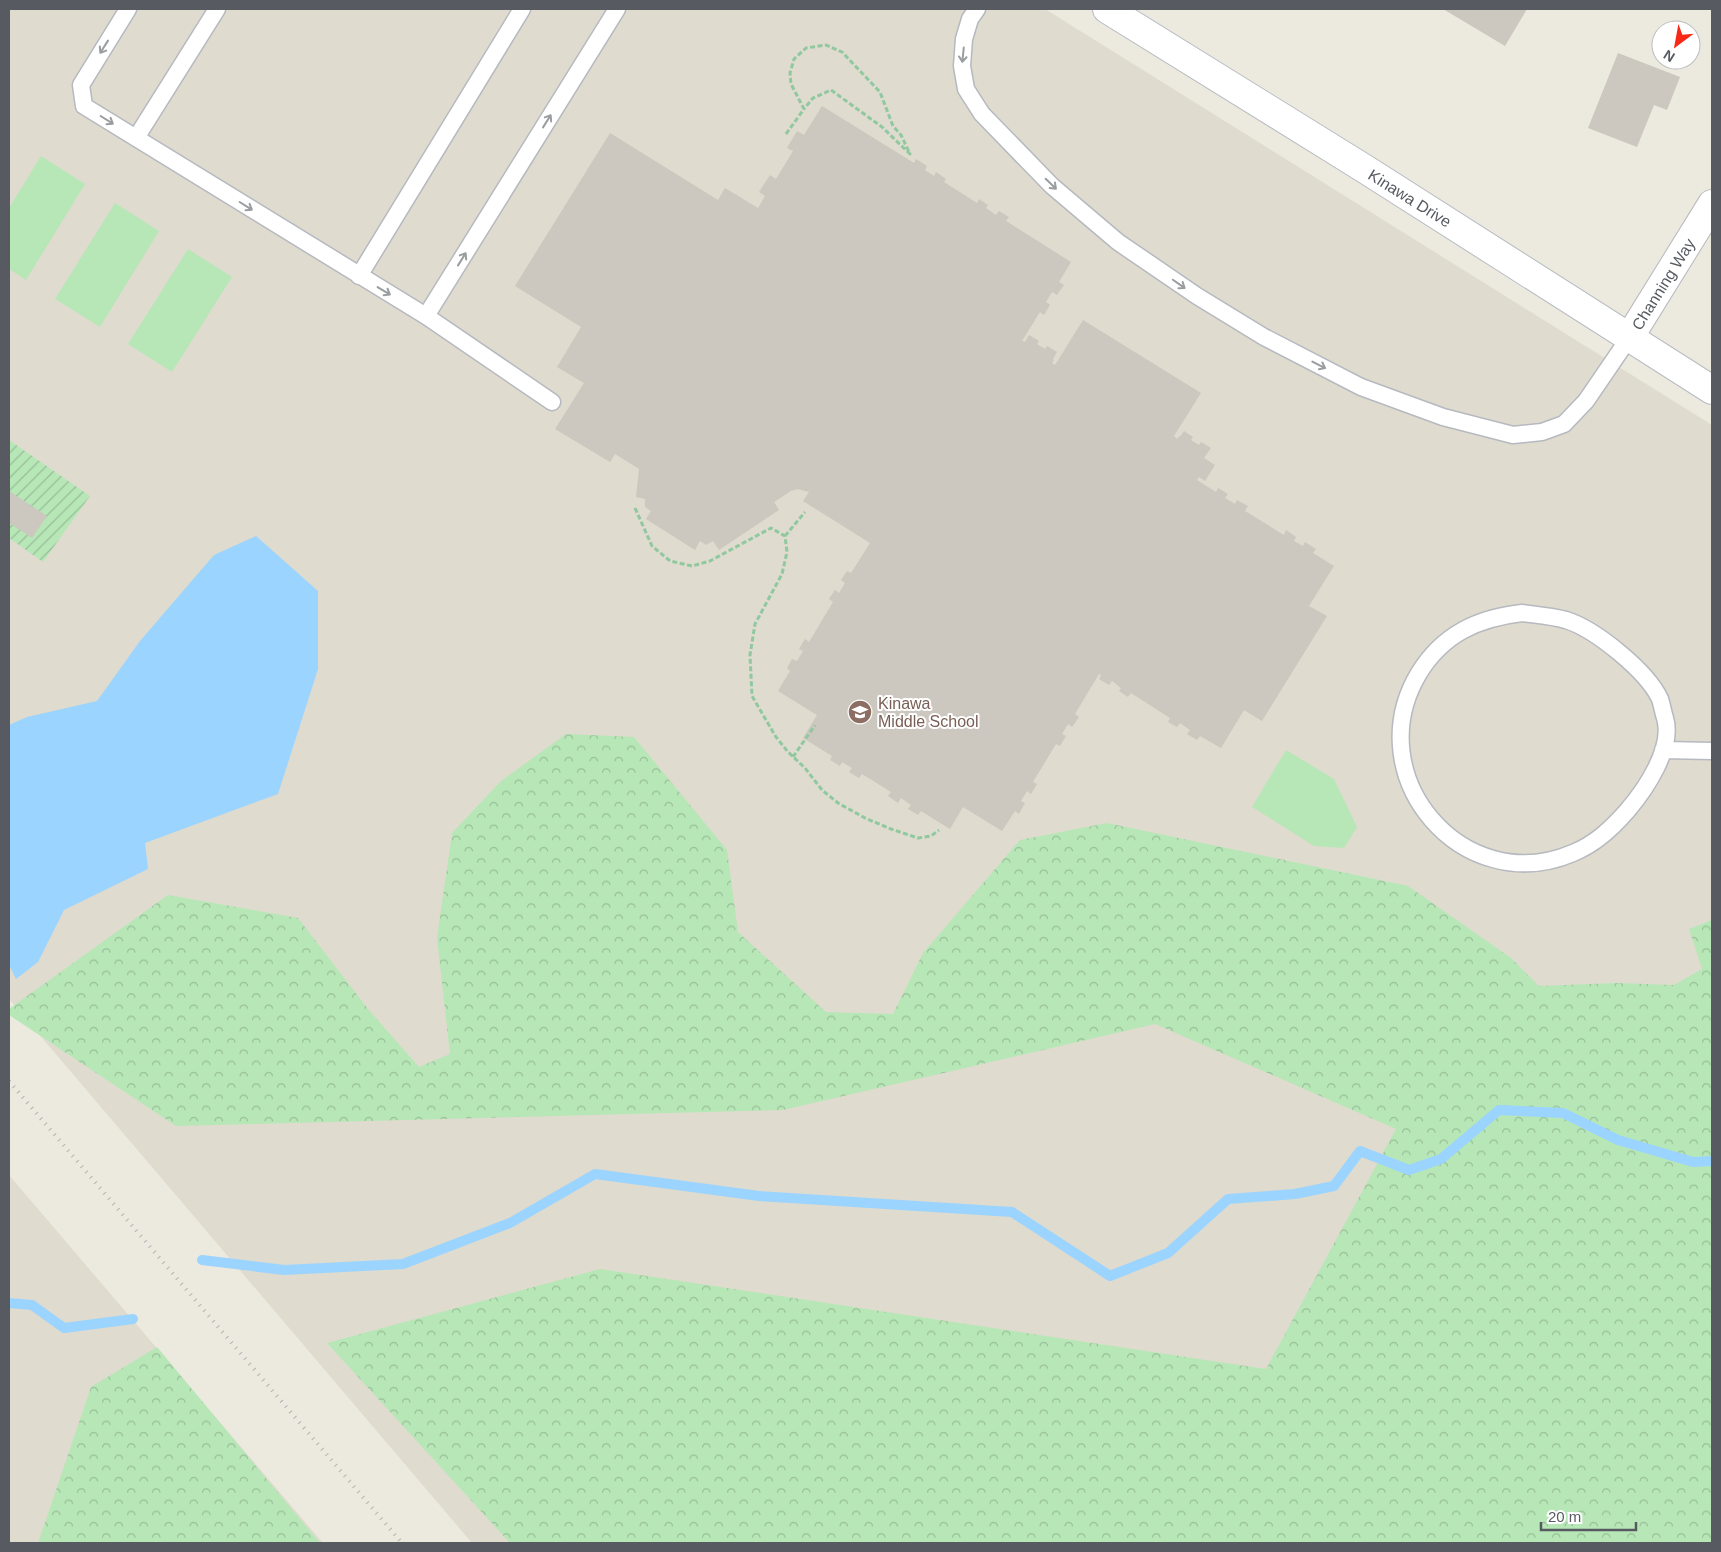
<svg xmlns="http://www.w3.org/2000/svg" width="1721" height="1552" viewBox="0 0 1721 1552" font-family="Helvetica,sans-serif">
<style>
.education{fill:#dfdbce}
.forest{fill:url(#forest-crowns)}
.park{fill:#b7e7b7}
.garden{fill:url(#garden-furrows)}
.water{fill:#9bd4ff}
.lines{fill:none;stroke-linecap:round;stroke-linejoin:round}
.stream{stroke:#9bd4ff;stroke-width:10}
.building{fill:#ccc7bf}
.lane-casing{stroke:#b6b9bf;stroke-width:19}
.street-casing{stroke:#b6b9bf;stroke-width:30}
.secondary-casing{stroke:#b7bbc2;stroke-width:30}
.path{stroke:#90c8a0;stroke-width:3;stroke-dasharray:5 2.5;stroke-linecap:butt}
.lane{stroke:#fff;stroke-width:16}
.street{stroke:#fff;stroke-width:28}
.secondary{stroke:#fff;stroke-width:28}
.rail{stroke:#b2b3b4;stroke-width:4;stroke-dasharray:1 6;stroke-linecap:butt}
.oneway{stroke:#9a9da0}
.labels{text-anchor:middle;stroke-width:4;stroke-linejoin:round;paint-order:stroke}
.street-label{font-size:16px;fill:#575b61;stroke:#fff}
.education-label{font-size:16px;fill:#785e54;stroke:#fff;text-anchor:start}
</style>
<defs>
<pattern id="forest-crowns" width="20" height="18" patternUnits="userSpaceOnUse" patternTransform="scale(1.25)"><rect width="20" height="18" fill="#b7e7b7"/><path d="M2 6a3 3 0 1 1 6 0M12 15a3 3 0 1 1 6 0" fill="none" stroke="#98be98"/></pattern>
<pattern id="garden-furrows" width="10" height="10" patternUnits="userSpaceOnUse" patternTransform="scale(1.25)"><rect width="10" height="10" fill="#b7e7b7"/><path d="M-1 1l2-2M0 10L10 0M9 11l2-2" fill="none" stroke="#98be98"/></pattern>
</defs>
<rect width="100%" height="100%" fill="#ece9de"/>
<path class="education" d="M 9,9 L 1045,9 L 1712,425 L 1712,1543 L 472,1543 L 9,999 Z
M 9,1175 L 323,1543 L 9,1543 Z"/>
<path class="forest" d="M 566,734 L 634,737 L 727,850 L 738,932 L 826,1012 L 893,1014 L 923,953 L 1020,840 L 1107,823 L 1408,886 L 1511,958 L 1539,986 L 1616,983 L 1674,985 L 1702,969 L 1689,929 L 1712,920 L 1712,1543 L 510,1543 L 327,1343 L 600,1269 L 1266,1369 L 1396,1129 L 1155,1024 L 783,1110 L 176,1126 L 9,1015 L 9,1009 L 168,895 L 298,918 L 368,1009 L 419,1067 L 450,1054 L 437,938 L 452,833 L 501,781 Z
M 157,1347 L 320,1543 L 38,1543 L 91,1387 Z"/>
<path class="park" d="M 41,156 L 85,184 L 26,280 L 9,269 L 9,208 Z
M 115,203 L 159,231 L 100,327 L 55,299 Z
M 188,249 L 232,277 L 172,372 L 128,344 Z
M 1286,750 L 1334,779 L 1357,827 L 1344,848 L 1314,846 L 1252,807 Z"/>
<path class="garden" d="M 9,440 L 90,496 L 43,562 L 9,538 Z"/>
<path class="water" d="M 256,536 L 318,591 L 318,669 L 278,794 L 145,843 L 148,869 L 64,910 L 38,962 L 16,979 L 9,965 L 9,725 L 27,717 L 97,701 L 140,641 L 214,555 Z"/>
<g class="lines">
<path class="stream" d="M 202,1260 L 284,1270 L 403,1264 L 510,1223 L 595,1174 L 759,1196 L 1012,1212 L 1110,1276 L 1168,1253 L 1228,1199 L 1295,1194 L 1334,1186 L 1360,1151 L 1409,1170 L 1441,1159 L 1499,1110 L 1563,1113 L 1618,1140 L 1693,1162 L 1712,1161
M 9,1303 L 32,1305 L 64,1328 L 133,1319"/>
</g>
<path class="building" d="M 1443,9 L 1527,9 L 1505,46 Z
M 1618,53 L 1680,77 L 1667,110 L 1654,105 L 1637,147 L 1588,128 Z
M 822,106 L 914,163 L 916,159 L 927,166 L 925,170 L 934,176 L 936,172 L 946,179 L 944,182 L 977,203 L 979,199 L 988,205 L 986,208 L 996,215 L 999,211 L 1009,217 L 1006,221 L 1071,262 L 1059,282 L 1064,285 L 1057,295 L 1052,292 L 1046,302 L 1050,305 L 1044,315 L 1040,312 L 1022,341 L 1025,342 L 1029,335 L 1039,341 L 1037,344 L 1045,349 L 1047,346 L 1057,352 L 1053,359 L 1054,360 L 1052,363 L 1055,365 L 1083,320 L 1201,393 L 1174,436 L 1177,439 L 1179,436 L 1180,437 L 1184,431 L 1193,437 L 1191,440 L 1199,445 L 1201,442 L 1211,448 L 1204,458 L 1215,465 L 1205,481 L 1199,477 L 1197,480 L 1216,492 L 1218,488 L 1228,494 L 1225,498 L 1235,504 L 1237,500 L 1248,506 L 1245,511 L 1284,535 L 1286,530 L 1296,537 L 1294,541 L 1303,546 L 1305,542 L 1316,549 L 1313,553 L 1334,566 L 1309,606 L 1327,616 L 1262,721 L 1244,710 L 1221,748 L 1200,736 L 1197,740 L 1187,734 L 1190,730 L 1180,723 L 1177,727 L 1168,722 L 1170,718 L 1131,693 L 1128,697 L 1119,691 L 1121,688 L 1112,681 L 1109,685 L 1099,679 L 1101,675 L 1099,674 L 1075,714 L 1079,717 L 1072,727 L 1068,724 L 1062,734 L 1066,736 L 1060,746 L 1056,744 L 1033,782 L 1037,784 L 1031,794 L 1027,791 L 1021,801 L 1025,803 L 1019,814 L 1015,811 L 1002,831 L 963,807 L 950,829 L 921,811 L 918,815 L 908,809 L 911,805 L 901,798 L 898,803 L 888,796 L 891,792 L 862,774 L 859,778 L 849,772 L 852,768 L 842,762 L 840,766 L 830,760 L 832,756 L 803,738 L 817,715 L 778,691 L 790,671 L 787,668 L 792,659 L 797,661 L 803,651 L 799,649 L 805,639 L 809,642 L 833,602 L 829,599 L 835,590 L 839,593 L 845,583 L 841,580 L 847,571 L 851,573 L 870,543 L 803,501 L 809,492 L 798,489 L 791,491 L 774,502 L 779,510 L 719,550 L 713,541 L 706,545 L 700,541 L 695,550 L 646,519 L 651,511 L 645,507 L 645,499 L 636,497 L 639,469 L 615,454 L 610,462 L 555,429 L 584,383 L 557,367 L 581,327 L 515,286 L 610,133 L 718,200 L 725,188 L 758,208 L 765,196 L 759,192 L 770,175 L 776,179 L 793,151 L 787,148 L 797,131 L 804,135 Z
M 9,491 L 47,516 L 32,538 L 9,523 Z"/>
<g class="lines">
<g class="lane-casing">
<path id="lane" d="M 128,9 L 81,85 L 84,106 L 426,316 L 617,9
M 977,9 L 970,19 L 964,39 L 962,66 L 966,89 L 982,114 L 1052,186 L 1118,242 L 1197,296 L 1264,337 L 1361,387 L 1443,417 L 1513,435 L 1542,432 L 1564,424 L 1586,401 L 1629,338
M 136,138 L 217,9
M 359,276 L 522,9
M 426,316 L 552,402
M 1522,613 C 1537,615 1552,616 1566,620 C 1595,629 1647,671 1660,699 C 1662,705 1663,712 1665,718 C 1674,748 1645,790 1627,811 C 1611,829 1595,844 1573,853 C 1463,900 1357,776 1419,673 C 1443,634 1478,618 1522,613 Z
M 1663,750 L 1712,751"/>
</g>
<g class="street-casing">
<path id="street" d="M 1629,338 L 1712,204"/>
</g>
<g class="secondary-casing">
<path id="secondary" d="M 1107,9 L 1365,169 L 1712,390"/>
</g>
<path class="path" d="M 786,134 L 804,109 L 791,84 L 790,73 L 794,59 L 806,48 L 826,45 L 842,52 L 880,92 L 893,126 L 901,135 L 910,154 L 882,127 L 831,90 L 813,98 L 804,109
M 635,508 L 652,546 L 670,561 L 692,566 L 710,561 L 771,528 L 785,536 L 787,552 L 782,574 L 755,624 L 750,655 L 752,696 L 776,737 L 788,752 L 805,768 L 822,790 L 838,803 L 865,818 L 891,829 L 918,838 L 931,836 L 939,830
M 785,536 L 805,512
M 793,757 L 815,725"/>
<use href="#lane" class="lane"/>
<use href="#street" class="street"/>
<use href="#secondary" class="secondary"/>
<path class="rail" d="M 9,1081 L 402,1543"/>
</g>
<defs><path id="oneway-shaft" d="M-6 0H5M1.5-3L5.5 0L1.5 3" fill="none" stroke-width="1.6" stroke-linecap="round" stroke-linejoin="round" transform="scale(1.25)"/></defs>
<g class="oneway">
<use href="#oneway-shaft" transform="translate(104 47) rotate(122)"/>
<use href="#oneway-shaft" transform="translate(963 55) rotate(96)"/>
<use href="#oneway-shaft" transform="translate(107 120) rotate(32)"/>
<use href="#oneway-shaft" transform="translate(547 121) rotate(-58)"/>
<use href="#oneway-shaft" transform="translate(1051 184) rotate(44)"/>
<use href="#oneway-shaft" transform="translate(246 206) rotate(32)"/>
<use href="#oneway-shaft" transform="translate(462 259) rotate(-58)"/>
<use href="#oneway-shaft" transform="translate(1179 284) rotate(35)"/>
<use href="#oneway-shaft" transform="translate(384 291) rotate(31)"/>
<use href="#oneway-shaft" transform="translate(1319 365) rotate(27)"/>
</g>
<defs>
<g id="school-disc" transform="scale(1.25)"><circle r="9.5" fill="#8d6e63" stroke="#fff"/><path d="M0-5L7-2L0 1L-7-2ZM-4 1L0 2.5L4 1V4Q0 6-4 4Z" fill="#fff"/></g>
</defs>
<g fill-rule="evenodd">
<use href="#school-disc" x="860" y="712"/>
</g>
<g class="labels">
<g class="street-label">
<text transform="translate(1410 198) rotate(32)" y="6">Kinawa Drive</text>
<text transform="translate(1663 284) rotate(-58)" y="6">Channing Way</text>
</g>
<g class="education-label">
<text x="878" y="709">Kinawa<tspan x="878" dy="18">Middle School</tspan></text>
</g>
</g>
<rect width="1721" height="1552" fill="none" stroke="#575b61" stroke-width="20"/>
<g transform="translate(1676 45) rotate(212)"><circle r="24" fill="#ffffff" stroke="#bcbdc0"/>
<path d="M0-4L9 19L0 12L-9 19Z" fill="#f82818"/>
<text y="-8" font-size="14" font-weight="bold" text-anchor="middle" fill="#575b61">N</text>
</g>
<path d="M1541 1522v8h95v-8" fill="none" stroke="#575b61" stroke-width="2.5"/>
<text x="1548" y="1522" font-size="15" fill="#575b61" stroke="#ffffff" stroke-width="4" paint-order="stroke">20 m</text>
</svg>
